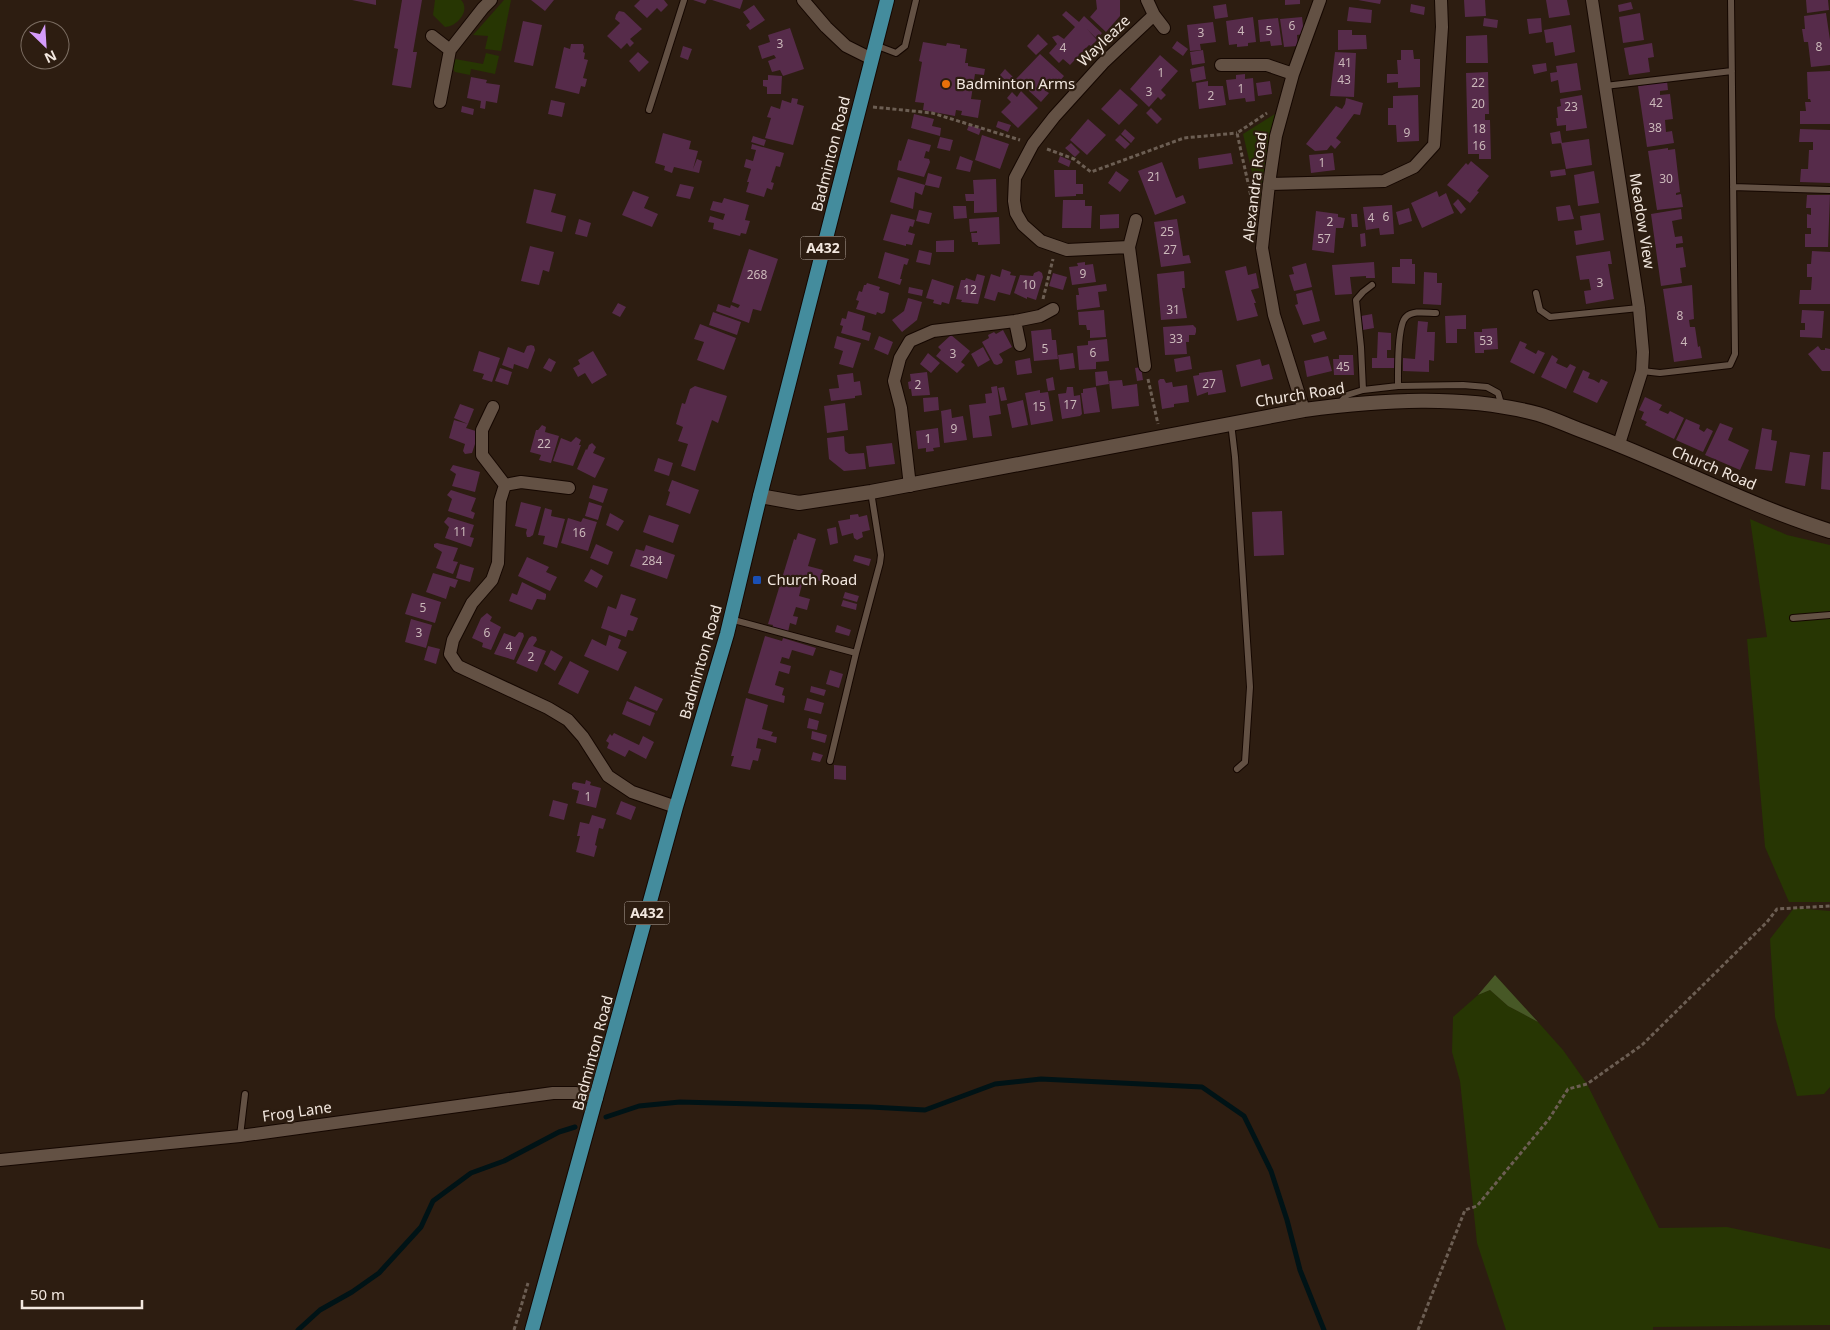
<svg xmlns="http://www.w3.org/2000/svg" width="1830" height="1330" viewBox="0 0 1830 1330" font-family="'Noto Sans',sans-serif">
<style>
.green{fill:#273603}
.forest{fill:#475826}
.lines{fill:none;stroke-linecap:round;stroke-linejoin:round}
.stream{stroke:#001316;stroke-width:5}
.building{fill:#562b4a}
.service-casing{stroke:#150701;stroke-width:8}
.minor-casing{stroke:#150701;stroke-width:14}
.tertiary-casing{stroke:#150701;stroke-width:16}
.primary-casing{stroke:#150701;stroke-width:16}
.path{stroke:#6c5e53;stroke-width:3;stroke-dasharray:4 2.5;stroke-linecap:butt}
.service{stroke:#635144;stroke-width:6}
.minor{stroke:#635144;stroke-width:12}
.tertiary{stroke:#635144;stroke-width:14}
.primary{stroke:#448c9d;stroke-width:14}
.food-dot{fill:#e8710a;stroke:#2d1d11;stroke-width:2}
.transit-dot{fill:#1a4fb4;stroke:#2d1d11;stroke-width:2}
.labels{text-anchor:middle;stroke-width:4.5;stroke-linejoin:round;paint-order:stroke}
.number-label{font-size:12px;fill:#cbb8ba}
.shield{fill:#2d1d11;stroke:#b7aaa1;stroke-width:1}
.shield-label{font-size:14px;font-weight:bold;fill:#f2e7df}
.street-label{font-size:15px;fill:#f2e7df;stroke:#2d1d11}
.poi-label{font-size:15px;fill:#f2e7df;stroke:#2d1d11;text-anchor:start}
</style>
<rect width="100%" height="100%" fill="#2d1d11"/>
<path class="green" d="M 435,0 L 461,0 C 471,10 457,27 445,27 L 433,15 Z
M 504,0 L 511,0 L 501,51 L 485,49 L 488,36 L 473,35 Z
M 486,53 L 499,56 L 495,74 L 471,69 L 470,75 L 455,72 L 453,69 L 455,59 L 483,64 Z
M 1278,112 L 1268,148 L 1260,207 L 1243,134 Z
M 1750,519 L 1787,535 L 1830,545 L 1830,902 L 1789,902 L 1765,847 L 1747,639 L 1767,637 Z
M 1794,908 L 1830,911 L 1830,1087 L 1824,1094 L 1797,1096 L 1775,1017 L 1770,939 Z
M 1490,990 L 1508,1006 L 1538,1022 L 1563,1050 L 1587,1084 L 1659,1228 L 1727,1227 L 1830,1249 L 1830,1325 L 1653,1327 L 1653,1330 L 1506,1330 L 1477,1243 L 1460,1081 L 1452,1052 L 1453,1017 L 1478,995 Z"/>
<path class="forest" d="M 1495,975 L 1538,1022 L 1508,1006 L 1490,990 L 1478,995 Z"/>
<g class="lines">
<path class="stream" d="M 606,1117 L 639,1106 L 680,1102 L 871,1107 L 925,1110 L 995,1084 L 1041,1079 L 1202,1087 L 1244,1116 L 1271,1171 L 1287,1220 L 1300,1270 L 1324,1330
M 298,1330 L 320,1310 L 352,1292 L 379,1273 L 421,1227 L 433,1201 L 471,1173 L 504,1161 L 559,1132 L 575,1127"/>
</g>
<path class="building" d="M 352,0 L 376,0 L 376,5 Z
M 402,0 L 422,0 L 413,52 L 417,52 L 411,88 L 392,85 L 398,49 L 394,48 Z
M 531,0 L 554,0 L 545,11 Z
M 640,0 L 664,0 L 668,5 L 661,12 L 657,8 L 647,18 L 634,6 Z
M 693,0 L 707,0 L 705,4 Z
M 712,0 L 743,0 L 740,9 Z
M 1096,0 L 1120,0 L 1120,16 L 1106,32 L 1090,17 L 1097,9 Z
M 1285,0 L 1300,0 L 1300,4 L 1285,5 Z
M 1358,0 L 1381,0 L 1380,4 Z
M 1464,0 L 1485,0 L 1486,16 L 1465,17 Z
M 1546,0 L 1567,0 L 1570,15 L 1549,18 Z
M 1806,0 L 1828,0 L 1829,10 L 1807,13 Z
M 1631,2 L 1633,9 L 1619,12 L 1618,5 Z
M 1226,4 L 1228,17 L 1215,19 L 1213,6 Z
M 1411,4 L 1425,7 L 1424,15 L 1410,12 Z
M 754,5 L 765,20 L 750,30 L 746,25 L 750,22 L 743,12 Z
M 1349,7 L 1372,10 L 1371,23 L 1347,21 Z
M 619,11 L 624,12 L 642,29 L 630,39 L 634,43 L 630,47 L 627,43 L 621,49 L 607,36 L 620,23 L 615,19 L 616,15 Z
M 1066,11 L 1079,22 L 1084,16 L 1102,33 L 1097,39 L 1087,29 L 1097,40 L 1091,46 L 1089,45 L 1070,65 L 1063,59 L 1059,63 L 1049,53 L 1057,44 L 1052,37 L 1058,35 L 1064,39 L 1075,27 L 1062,15 Z
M 1640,13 L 1644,40 L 1623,43 L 1619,17 Z
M 1826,13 L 1830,40 L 1830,65 L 1811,67 L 1808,42 L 1804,42 L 1802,29 L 1805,29 L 1804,16 Z
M 1253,17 L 1256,42 L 1248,43 L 1248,46 L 1237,47 L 1237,44 L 1229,45 L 1226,21 Z
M 1302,17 L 1304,34 L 1297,35 L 1298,46 L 1284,47 L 1280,19 Z
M 1278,18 L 1282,45 L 1271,46 L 1270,41 L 1260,42 L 1258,20 Z
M 1484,18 L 1498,20 L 1497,28 L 1483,26 Z
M 1541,18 L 1542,32 L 1529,34 L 1527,19 Z
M 523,21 L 542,25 L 533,66 L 514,62 Z
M 1213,22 L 1216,42 L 1200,44 L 1201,50 L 1190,51 L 1187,25 Z
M 1571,25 L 1575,52 L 1555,56 L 1553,42 L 1546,43 L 1544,30 Z
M 790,28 L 804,69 L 783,76 L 780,70 L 772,72 L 768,61 L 776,58 L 774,55 L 762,59 L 758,46 L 770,42 L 768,35 Z
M 1338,30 L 1352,30 L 1352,35 L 1366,35 L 1367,49 L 1338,50 Z
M 1038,34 L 1048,44 L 1036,55 L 1027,46 Z
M 1487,35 L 1488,63 L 1466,63 L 1466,36 Z
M 1177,41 L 1188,49 L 1183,56 L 1172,48 Z
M 923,42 L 946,46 L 947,43 L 960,45 L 960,48 L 967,49 L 965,63 L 968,63 L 968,66 L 985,69 L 984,75 L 975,74 L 971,99 L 981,100 L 978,118 L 961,115 L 962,111 L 956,110 L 955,116 L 923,110 L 924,103 L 915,102 L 922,62 L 919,61 Z
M 1652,43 L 1654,57 L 1648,58 L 1650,72 L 1629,75 L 1624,48 Z
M 571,44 L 583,44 L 584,47 L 583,52 L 585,53 L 584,59 L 588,60 L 583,78 L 587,79 L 585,87 L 581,86 L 579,94 L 555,88 L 564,47 L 570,49 Z
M 683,46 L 692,49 L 688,60 L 680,57 Z
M 1203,50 L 1205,63 L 1192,65 L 1190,52 Z
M 1401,50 L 1413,50 L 1414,59 L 1420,59 L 1420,87 L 1398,88 L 1398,82 L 1387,83 L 1387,74 L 1398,74 L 1397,60 L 1401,60 Z
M 638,52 L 649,62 L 639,72 L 629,61 Z
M 1335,52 L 1356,53 L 1354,97 L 1330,96 Z
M 1040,54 L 1064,76 L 1059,82 L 1057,79 L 1046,91 L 1049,93 L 1041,102 L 1016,79 Z
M 1160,55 L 1178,71 L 1161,90 L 1166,95 L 1161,100 L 1158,97 L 1149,107 L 1130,89 Z
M 1546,63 L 1547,71 L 1534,74 L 1532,65 Z
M 1577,63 L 1581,90 L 1560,93 L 1558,80 L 1551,82 L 1550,73 L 1557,72 L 1556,66 Z
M 1204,66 L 1206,79 L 1192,82 L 1190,69 Z
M 1005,69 L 1015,79 L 1009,84 L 1000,75 Z
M 1830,71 L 1830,124 L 1800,124 L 1800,111 L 1806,111 L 1805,102 L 1811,102 L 1810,99 L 1808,99 L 1807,72 Z
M 1488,72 L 1489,114 L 1485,114 L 1485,120 L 1490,120 L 1491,159 L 1479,159 L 1479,154 L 1468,154 L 1466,73 Z
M 1245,74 L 1245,79 L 1253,78 L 1255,101 L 1246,102 L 1245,98 L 1229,100 L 1226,80 L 1236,79 L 1236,75 Z
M 768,75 L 782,76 L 781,94 L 767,94 L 767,87 L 763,86 L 763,80 L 768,80 Z
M 471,77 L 487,80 L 486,83 L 500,85 L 497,103 L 486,101 L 485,109 L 480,108 L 481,101 L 467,98 Z
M 1208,81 L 1208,86 L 1223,86 L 1226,105 L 1199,109 L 1196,83 Z
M 1270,81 L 1272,94 L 1258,96 L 1256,83 Z
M 1667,81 L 1668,90 L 1660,91 L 1660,95 L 1670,94 L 1673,119 L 1665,120 L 1666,132 L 1672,131 L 1674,143 L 1647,147 L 1638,86 Z
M 1120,89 L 1138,105 L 1119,125 L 1101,109 Z
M 1021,91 L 1038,108 L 1018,128 L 1001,112 L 1011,102 L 1007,98 L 1012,92 L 1017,97 Z
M 1418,95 L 1419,141 L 1397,142 L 1396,125 L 1388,125 L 1388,108 L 1393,108 L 1393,96 Z
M 1582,95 L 1587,128 L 1566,131 L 1566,125 L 1557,126 L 1556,118 L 1558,118 L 1557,107 L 1561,106 L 1560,99 Z
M 792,98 L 798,99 L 797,104 L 804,106 L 793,145 L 765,138 L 771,118 L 767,117 L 771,106 L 780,109 L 782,100 L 791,103 Z
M 1346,98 L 1363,103 L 1360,115 L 1354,114 L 1340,133 L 1336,138 L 1341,142 L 1335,149 L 1331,145 L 1327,150 L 1315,151 L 1306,144 L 1336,106 L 1342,109 L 1345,104 Z
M 551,100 L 565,103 L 562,117 L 548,114 Z
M 462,106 L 474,109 L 473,115 L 461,112 Z
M 1151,108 L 1162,119 L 1157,124 L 1146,113 Z
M 914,114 L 934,119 L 932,126 L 941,128 L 940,136 L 911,128 Z
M 1088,119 L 1106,135 L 1087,155 L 1070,140 Z
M 998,121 L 1011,125 L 1008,132 L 996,127 Z
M 969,125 L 981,129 L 979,135 L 967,130 Z
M 1125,129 L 1135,138 L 1131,143 L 1121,134 Z
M 1800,129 L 1830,130 L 1830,183 L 1800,182 L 1801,169 L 1808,169 L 1809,150 L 1813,150 L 1813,142 L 1799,142 Z
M 1560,131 L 1562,143 L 1552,144 L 1550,133 Z
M 663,133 L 691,141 L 689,149 L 698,151 L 693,169 L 697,159 L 702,161 L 699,173 L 674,167 L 672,173 L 664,170 L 665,166 L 655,163 Z
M 982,135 L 1009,144 L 1000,169 L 975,160 Z
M 1120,135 L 1130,144 L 1125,149 L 1115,140 Z
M 753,136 L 766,140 L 764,146 L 751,142 Z
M 940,137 L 953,140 L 950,151 L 937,148 Z
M 908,139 L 931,145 L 929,152 L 926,151 L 924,158 L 929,159 L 930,162 L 924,177 L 897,170 L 899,160 L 901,161 Z
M 1589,139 L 1592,165 L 1566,169 L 1561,143 Z
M 1071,143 L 1080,152 L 1075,157 L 1065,148 Z
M 752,144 L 784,153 L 780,167 L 776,166 L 771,182 L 774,183 L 772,190 L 767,188 L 764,197 L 746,192 L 749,182 L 747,182 L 751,169 L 744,167 L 746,159 L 753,161 L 756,150 L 751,149 Z
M 1668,148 L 1668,150 L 1675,149 L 1680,192 L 1676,193 L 1676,195 L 1681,194 L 1683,207 L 1657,210 L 1648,151 Z
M 1231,153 L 1233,164 L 1199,169 L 1198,158 Z
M 1333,153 L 1335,170 L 1311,173 L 1309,155 Z
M 960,156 L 973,161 L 970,172 L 956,169 Z
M 1060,156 L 1071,161 L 1069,167 L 1058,162 Z
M 1471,161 L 1489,176 L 1477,191 L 1479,192 L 1470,203 L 1447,185 L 1466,163 L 1468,165 Z
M 1162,162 L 1176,198 L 1183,195 L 1186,203 L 1155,215 L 1138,171 Z
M 1565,169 L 1566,175 L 1551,177 L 1550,171 Z
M 1054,170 L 1076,170 L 1076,184 L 1083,184 L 1083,194 L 1076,194 L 1076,196 L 1055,197 Z
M 1116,171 L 1129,180 L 1120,192 L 1108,183 Z
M 1594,171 L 1599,203 L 1578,206 L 1574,175 Z
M 928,173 L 942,177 L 939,188 L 925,185 Z
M 898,177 L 925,185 L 922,195 L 915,192 L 913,209 L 890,202 Z
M 996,179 L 997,212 L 974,213 L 974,201 L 966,201 L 965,194 L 974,194 L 973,180 Z
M 680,184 L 694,187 L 690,199 L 676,196 Z
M 534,189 L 556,194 L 551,212 L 566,216 L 562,232 L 526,223 Z
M 633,191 L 649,197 L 644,208 L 658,214 L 652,227 L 622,215 Z
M 1437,191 L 1439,197 L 1446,193 L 1454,213 L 1422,228 L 1411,203 Z
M 1807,195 L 1830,195 L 1828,247 L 1805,247 L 1805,234 L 1811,234 L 1811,228 L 1807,228 L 1807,214 L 1811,215 L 1811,208 L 1806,208 Z
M 724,198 L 749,205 L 745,220 L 750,221 L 746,234 L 741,233 L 740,236 L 713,229 L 714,223 L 708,222 L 710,216 L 723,220 L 725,214 L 710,210 L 713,201 L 722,203 Z
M 1458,199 L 1466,209 L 1461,214 L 1453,204 Z
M 1063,200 L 1085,200 L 1085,206 L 1092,206 L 1091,228 L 1062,228 Z
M 1392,205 L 1394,234 L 1380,235 L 1379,228 L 1366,230 L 1363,207 Z
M 1570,205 L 1574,219 L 1558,221 L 1556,207 Z
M 953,206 L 966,206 L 967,218 L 954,219 Z
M 1409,208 L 1412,221 L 1399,225 L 1396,212 Z
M 1681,209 L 1682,219 L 1672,221 L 1675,237 L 1682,236 L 1683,243 L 1676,244 L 1676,248 L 1683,247 L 1686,267 L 1680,268 L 1682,283 L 1661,286 L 1651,214 Z
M 919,210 L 932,213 L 929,224 L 916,221 Z
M 1316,211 L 1338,214 L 1338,217 L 1345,218 L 1343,228 L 1336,228 L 1334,253 L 1312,250 Z
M 1600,213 L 1604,240 L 1576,245 L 1574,231 L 1582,230 L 1580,216 Z
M 891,214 L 915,220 L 913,227 L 910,226 L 908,232 L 915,234 L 912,245 L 906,244 L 906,246 L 883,240 Z
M 1119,214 L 1119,228 L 1100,229 L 1100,215 Z
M 1351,214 L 1357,214 L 1358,227 L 1352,227 Z
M 999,217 L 1000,244 L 978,245 L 978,242 L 972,242 L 971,233 L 977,233 L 977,231 L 970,232 L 969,219 Z
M 579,219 L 591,223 L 587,237 L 575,234 Z
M 1177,219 L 1183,256 L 1189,255 L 1191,263 L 1161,267 L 1154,222 Z
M 1365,233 L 1366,246 L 1361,247 L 1360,234 Z
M 954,240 L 954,252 L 936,252 L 936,241 Z
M 530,246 L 554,252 L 549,272 L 543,270 L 539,285 L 521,281 Z
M 749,249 L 778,259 L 761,311 L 753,309 L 749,323 L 716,311 L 718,304 L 730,308 L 731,305 L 738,308 L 740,305 L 732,302 Z
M 919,250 L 932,253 L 930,265 L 916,262 Z
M 1610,251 L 1612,264 L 1608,264 L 1614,299 L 1586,304 L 1584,291 L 1591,290 L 1589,279 L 1580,280 L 1576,256 Z
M 1812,251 L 1830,252 L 1830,304 L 1799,304 L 1800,290 L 1811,290 L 1812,277 L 1807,277 L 1807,264 L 1811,264 Z
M 885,252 L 909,259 L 907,265 L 904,264 L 900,279 L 902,279 L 900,285 L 878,278 Z
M 1400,259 L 1412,259 L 1412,264 L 1415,264 L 1415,284 L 1392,283 L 1392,267 L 1400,267 Z
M 1085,262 L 1085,265 L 1093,264 L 1096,282 L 1072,285 L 1069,267 L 1078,266 L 1077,263 Z
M 1374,262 L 1375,278 L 1366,278 L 1366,276 L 1350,277 L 1352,294 L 1335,295 L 1332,265 Z
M 1306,263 L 1312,287 L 1294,291 L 1289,275 L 1294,274 L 1292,267 Z
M 1246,266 L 1248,275 L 1256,273 L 1259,288 L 1251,290 L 1256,303 L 1254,303 L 1258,316 L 1237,321 L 1225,271 Z
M 1002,269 L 1011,272 L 1010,275 L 1016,276 L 1010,295 L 998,292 L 995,301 L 984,298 L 991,274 L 1000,277 Z
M 1039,271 L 1042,273 L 1043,277 L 1036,300 L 1027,297 L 1027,299 L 1014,293 L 1020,275 L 1033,276 L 1034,273 Z
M 1184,271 L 1185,288 L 1182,288 L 1187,318 L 1161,320 L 1157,274 Z
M 1424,272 L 1437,273 L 1437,283 L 1442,283 L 1441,305 L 1423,304 Z
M 1053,273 L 1067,277 L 1063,290 L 1049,286 Z
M 977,274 L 985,276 L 978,304 L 961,302 L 962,300 L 956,299 L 961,280 L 965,280 L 966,278 L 975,281 Z
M 932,279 L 954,286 L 949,304 L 942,302 L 941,305 L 933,303 L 934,300 L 926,298 Z
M 867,283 L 880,287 L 879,290 L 889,293 L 885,312 L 882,314 L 877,312 L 876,315 L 856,309 L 859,301 L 856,300 L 859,291 L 862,292 L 864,285 L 866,285 Z
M 1106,284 L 1107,291 L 1098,292 L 1100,307 L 1077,310 L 1076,295 L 1079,295 L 1078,288 Z
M 1692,285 L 1694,319 L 1689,320 L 1690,327 L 1695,327 L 1698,347 L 1700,346 L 1702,358 L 1674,362 L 1663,289 Z
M 909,287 L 923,290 L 922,296 L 908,293 Z
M 1312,290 L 1320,321 L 1303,325 L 1295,305 L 1298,304 L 1296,294 Z
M 908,298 L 922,302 L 917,320 L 902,332 L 892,320 L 904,311 Z
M 618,303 L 626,307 L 620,317 L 612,313 Z
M 1104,310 L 1106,337 L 1090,338 L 1090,330 L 1087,330 L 1086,325 L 1079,325 L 1078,312 Z
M 1802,310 L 1824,311 L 1822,338 L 1800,337 L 1800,330 L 1805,330 L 1805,323 L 1801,323 Z
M 848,311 L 865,316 L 862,330 L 871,333 L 869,341 L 841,333 L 843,326 L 840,325 L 842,318 L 846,319 Z
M 713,312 L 741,322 L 737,335 L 709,325 Z
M 1372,314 L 1374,328 L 1363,330 L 1361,316 Z
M 1466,315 L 1466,329 L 1457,329 L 1457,343 L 1446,343 L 1445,316 Z
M 1418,321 L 1428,322 L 1427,332 L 1435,332 L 1434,361 L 1429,360 L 1429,372 L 1403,371 L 1403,358 L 1415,359 Z
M 700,324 L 736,338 L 724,370 L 697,360 L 704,342 L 694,339 Z
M 1193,325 L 1196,328 L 1196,332 L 1195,335 L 1189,335 L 1189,342 L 1186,342 L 1187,354 L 1165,355 L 1163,327 Z
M 1497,328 L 1498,349 L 1484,350 L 1484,353 L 1475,353 L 1474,332 L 1482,332 L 1482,329 Z
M 1051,329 L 1052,340 L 1056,340 L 1058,359 L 1034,361 L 1031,331 Z
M 1003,330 L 1012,347 L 999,354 L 1003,360 L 1002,363 L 997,365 L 994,364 L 982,342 L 989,338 L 988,335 L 994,332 L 996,334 Z
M 1324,331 L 1327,339 L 1314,343 L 1311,335 Z
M 1378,332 L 1391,333 L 1391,350 L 1387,350 L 1387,358 L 1396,358 L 1395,368 L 1372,368 L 1372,358 L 1377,358 Z
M 951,335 L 970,351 L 961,362 L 965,365 L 957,373 L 936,356 L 941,350 L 938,347 Z
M 837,336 L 861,343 L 853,368 L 839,364 L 843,351 L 834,348 Z
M 879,336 L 893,342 L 888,355 L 874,349 Z
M 1107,339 L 1109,361 L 1096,362 L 1096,369 L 1079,370 L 1077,346 L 1088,345 L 1088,341 Z
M 1520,341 L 1527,344 L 1525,348 L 1536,354 L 1538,350 L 1545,353 L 1534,374 L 1510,362 Z
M 531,345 L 534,346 L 535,350 L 528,369 L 514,364 L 513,369 L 502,365 L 508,347 L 524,353 L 527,346 Z
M 1818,346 L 1821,350 L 1825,350 L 1825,348 L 1830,349 L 1830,371 L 1822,371 L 1808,354 Z
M 983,347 L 990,360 L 978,367 L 971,354 Z
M 479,351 L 500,358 L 492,382 L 482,379 L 484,374 L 473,371 Z
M 593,351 L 607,375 L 592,384 L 585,373 L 578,377 L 573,368 L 580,364 L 578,360 Z
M 928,353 L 940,363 L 931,373 L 920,364 Z
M 1073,353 L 1075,368 L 1060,370 L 1058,355 Z
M 1339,355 L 1353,355 L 1354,375 L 1334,375 L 1333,359 L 1339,359 Z
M 1552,355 L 1558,359 L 1556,363 L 1567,368 L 1570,364 L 1576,367 L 1566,389 L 1541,377 Z
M 1190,356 L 1192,369 L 1176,372 L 1174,359 Z
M 1328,356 L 1332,371 L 1307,377 L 1304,361 Z
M 549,358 L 556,362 L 551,372 L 543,368 Z
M 1030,358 L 1032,373 L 1017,375 L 1015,361 Z
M 1260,359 L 1262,366 L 1269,364 L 1273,379 L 1241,387 L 1236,365 Z
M 1141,367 L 1143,380 L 1137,381 L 1135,368 Z
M 500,368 L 512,372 L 508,385 L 495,381 Z
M 1222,370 L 1226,392 L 1208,395 L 1208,392 L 1197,396 L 1193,376 L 1199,375 L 1199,373 Z
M 1583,370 L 1590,373 L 1588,378 L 1594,380 L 1599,383 L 1601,379 L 1608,382 L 1597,403 L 1573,392 Z
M 1107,371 L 1109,384 L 1096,386 L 1095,372 Z
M 927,372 L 930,395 L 912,396 L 911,389 L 909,389 L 908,382 L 911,381 L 910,374 Z
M 853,373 L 854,382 L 860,381 L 862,395 L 855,396 L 855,398 L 831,401 L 829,389 L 839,388 L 837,375 Z
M 1053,377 L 1055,390 L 1048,391 L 1046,379 Z
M 1160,379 L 1164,379 L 1166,383 L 1172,382 L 1173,387 L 1187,385 L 1189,402 L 1174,404 L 1174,407 L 1162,409 L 1158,381 Z
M 1122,380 L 1123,386 L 1137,384 L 1139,406 L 1112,409 L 1109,381 Z
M 695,386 L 727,396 L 718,423 L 712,420 L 695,471 L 681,466 L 688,444 L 678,441 L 683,427 L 676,424 L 682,403 L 685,404 L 690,389 Z
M 997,386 L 1001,414 L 989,416 L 992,436 L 973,438 L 969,405 L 986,403 L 985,394 L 992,393 L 991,387 Z
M 1004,387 L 1007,400 L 1001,401 L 998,388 Z
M 1067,387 L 1073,387 L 1074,396 L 1080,395 L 1082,414 L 1080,416 L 1062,419 L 1058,394 L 1066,393 Z
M 1096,387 L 1100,412 L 1084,414 L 1081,393 L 1083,393 L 1083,389 Z
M 1040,390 L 1040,393 L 1048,392 L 1053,421 L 1031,425 L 1025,393 Z
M 938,397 L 939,410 L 924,412 L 923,398 Z
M 1645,397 L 1662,405 L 1659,410 L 1668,414 L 1670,411 L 1684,418 L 1674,439 L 1645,425 L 1647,422 L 1641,419 L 1644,412 L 1639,410 Z
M 1023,400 L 1028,425 L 1012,428 L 1007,404 Z
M 845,403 L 848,430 L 827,433 L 824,406 Z
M 460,404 L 474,409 L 468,424 L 454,418 Z
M 951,409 L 952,418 L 963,416 L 967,440 L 944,443 L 941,411 Z
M 1686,419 L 1700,425 L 1699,429 L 1704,432 L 1707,428 L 1713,431 L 1703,452 L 1676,440 Z
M 454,420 L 468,424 L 466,428 L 479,432 L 472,453 L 465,454 L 463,451 L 465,444 L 449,438 Z
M 1720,423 L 1733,428 L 1728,440 L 1749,450 L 1740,470 L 1705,455 Z
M 542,425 L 546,427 L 545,432 L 559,436 L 551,463 L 539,460 L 541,455 L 530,452 L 536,430 L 538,430 Z
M 938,428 L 940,447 L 933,448 L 934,451 L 926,452 L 926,448 L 918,449 L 916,431 Z
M 1762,428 L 1772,430 L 1771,440 L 1777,441 L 1772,471 L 1755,469 Z
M 844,436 L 845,451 L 849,454 L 864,453 L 866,469 L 844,471 L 829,459 L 827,438 Z
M 576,437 L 581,440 L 579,445 L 581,445 L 573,466 L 553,461 L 561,438 L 571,442 Z
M 592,443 L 596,447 L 593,453 L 605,458 L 595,478 L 577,469 L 586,449 L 587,450 L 589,445 Z
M 892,443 L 895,464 L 869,467 L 866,446 Z
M 1790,452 L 1810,455 L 1805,486 L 1785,483 Z
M 1823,452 L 1830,452 L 1830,490 L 1821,489 Z
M 658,458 L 673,463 L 669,476 L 654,471 Z
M 453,465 L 480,472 L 475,492 L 452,486 L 456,474 L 450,470 Z
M 672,480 L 699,490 L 690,514 L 666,505 L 670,492 L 668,491 Z
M 593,485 L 608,489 L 603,503 L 589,498 Z
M 451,490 L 476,498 L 471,511 L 475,513 L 473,519 L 448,511 L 452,499 L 447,495 Z
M 521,502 L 541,507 L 533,535 L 530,537 L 527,537 L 526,533 L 527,529 L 515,526 Z
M 589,502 L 602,506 L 598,520 L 585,516 Z
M 545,508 L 552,510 L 551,516 L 565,519 L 557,548 L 543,544 L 545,536 L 538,535 Z
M 1282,511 L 1284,555 L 1254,556 L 1252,512 Z
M 610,513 L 624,521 L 618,531 L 606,525 Z
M 858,514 L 859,517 L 867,515 L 870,530 L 862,532 L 863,537 L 857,540 L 854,538 L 853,533 L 842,536 L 838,521 L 850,519 L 850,515 Z
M 649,515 L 679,525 L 673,543 L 643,532 Z
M 448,517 L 474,525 L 470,537 L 474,538 L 471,547 L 445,538 L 449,527 L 444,522 Z
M 568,518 L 581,522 L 583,518 L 597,522 L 588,551 L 561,543 Z
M 836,527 L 838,543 L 830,545 L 827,529 Z
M 798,533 L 816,539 L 808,566 L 823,570 L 820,581 L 804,577 L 799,596 L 810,599 L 807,610 L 796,607 L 793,616 L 798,617 L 796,625 L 790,623 L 788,632 L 772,628 L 773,625 L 768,624 L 794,539 L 796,540 Z
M 437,543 L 458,548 L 453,561 L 458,562 L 453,574 L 436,568 L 442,552 L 434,547 L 434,544 Z
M 596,544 L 613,552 L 608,565 L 590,558 Z
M 646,545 L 675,555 L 667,579 L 630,566 L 636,549 L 644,551 Z
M 855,555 L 871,559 L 869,566 L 853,561 Z
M 527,557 L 549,567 L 546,572 L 557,577 L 550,591 L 518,576 Z
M 460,564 L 474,568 L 470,582 L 456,578 Z
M 591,569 L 603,576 L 597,588 L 584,581 Z
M 433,573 L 458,580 L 455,588 L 450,586 L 446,599 L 426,592 Z
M 522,582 L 546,594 L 546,597 L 545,600 L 537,599 L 532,610 L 509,601 L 512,593 L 517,595 Z
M 845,592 L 859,596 L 857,602 L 843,598 Z
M 412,593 L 441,602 L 435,623 L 405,614 Z
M 621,594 L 636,599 L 630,615 L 638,618 L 633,631 L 628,630 L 626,637 L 601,628 L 608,606 L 616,609 Z
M 843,600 L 857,604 L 856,610 L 841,606 Z
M 487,613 L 492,617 L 490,621 L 501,627 L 491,650 L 482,647 L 483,643 L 472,638 L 481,618 Z
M 411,619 L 432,625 L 426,648 L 405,642 Z
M 837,625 L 851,630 L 849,636 L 835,632 Z
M 519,632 L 523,633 L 524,636 L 514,660 L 494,654 L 504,633 L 515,637 Z
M 609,635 L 621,640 L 618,648 L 627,652 L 618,671 L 584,656 L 592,639 L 606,646 Z
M 532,636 L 536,637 L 537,640 L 533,646 L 546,651 L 537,672 L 516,663 L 529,638 Z
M 765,636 L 782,641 L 783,638 L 816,648 L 813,656 L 792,650 L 789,659 L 782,657 L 780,663 L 791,666 L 789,674 L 779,671 L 775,685 L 784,688 L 782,695 L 785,696 L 784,703 L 748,693 Z
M 428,646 L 440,649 L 436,664 L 424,660 Z
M 551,650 L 563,657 L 555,671 L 544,664 Z
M 570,661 L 589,671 L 578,694 L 558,684 Z
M 830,670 L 843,674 L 839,688 L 826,684 Z
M 635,686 L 663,699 L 657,711 L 629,699 Z
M 811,686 L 826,690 L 824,696 L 810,692 Z
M 746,698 L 768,705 L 762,729 L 773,732 L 771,736 L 777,737 L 776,743 L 758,738 L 756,748 L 761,749 L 758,761 L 753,760 L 750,770 L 731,766 L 734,756 L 731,756 Z
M 807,698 L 824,703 L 821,714 L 804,710 Z
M 627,701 L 655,713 L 650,726 L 622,714 Z
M 809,718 L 819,721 L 817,730 L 807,728 Z
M 812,731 L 827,735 L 825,743 L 811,739 Z
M 614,733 L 639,745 L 643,736 L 654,742 L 646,759 L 629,750 L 625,757 L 607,748 L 609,743 L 606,741 L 610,734 L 612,736 Z
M 813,752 L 823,755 L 820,762 L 811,760 Z
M 834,765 L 846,766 L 846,780 L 834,779 Z
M 586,780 L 591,782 L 590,785 L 601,788 L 596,808 L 576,803 L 579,791 L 572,789 L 572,784 L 574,782 L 585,784 Z
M 553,800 L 568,804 L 564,820 L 549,816 Z
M 621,801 L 636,807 L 631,820 L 616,814 Z
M 592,815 L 606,819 L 603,829 L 599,828 L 595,845 L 597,846 L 594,857 L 576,852 L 580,836 L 577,836 L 580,822 L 589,824 Z"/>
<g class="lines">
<g class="service-casing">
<path id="service" d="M 875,45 L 896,53 L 905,46 L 916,0
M 1605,86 L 1732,71
M 649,110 L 684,0
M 1733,187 L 1830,190
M 1536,293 L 1540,310 L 1550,317 L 1639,308
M 1642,371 L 1660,373 L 1730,365 L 1735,354 L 1731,0
M 1398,386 C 1398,373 1397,325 1406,317 C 1413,310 1427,313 1436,313
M 1363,390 L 1361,347 L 1356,300 L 1363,292 L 1372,285
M 1338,405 L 1347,395 L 1363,390 L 1398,386 L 1463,385 L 1487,387 L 1498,393 L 1502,407
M 1231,423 L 1235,457 L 1250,687 L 1245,762 L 1237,769
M 1793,618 L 1830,615
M 730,619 L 856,653
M 830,761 L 856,653 L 880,563 L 881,555 L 871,492
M 240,1136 L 245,1094"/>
</g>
<g class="minor-casing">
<path id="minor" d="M 803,0 L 826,27 L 846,46 L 872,59
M 1147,0 L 1154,15 L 1164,28
M 1592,0 L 1639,308 L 1643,352 L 1642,371 L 1619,444
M 432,36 L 450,50
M 1221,65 L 1267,65 L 1293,74
M 440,102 L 450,50 L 483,8 L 491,0
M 1269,184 L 1384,181 L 1414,167 L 1434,145 L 1442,27 L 1441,0
M 1136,220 L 1129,247 L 1145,366
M 1129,247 L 1067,250 L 1041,241 L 1023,225 L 1016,213 L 1014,201 L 1015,178 L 1033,144 L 1054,117 L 1103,63 L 1154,15
M 1015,321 L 1020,345
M 493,407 L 482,430 L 482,455 L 505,485 L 521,482 L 569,488
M 1304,410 L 1274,315 L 1262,248 L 1269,184 L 1276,136 L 1293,74 L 1320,0
M 505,485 L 500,501 L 498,563 L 492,580 L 472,603 L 453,640 L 450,654 L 458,666 L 548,708 L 568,720 L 583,737 L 608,776 L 632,792 L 676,807
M 910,486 L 901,408 L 894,381 L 900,358 L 910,341 L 933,331 L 1015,321 L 1040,316 L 1053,309
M 0,1160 L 240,1136 L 553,1093 L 576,1093 L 597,1098"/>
</g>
<g class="tertiary-casing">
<path id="tertiary" d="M 760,496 L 799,503 L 871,492 L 1304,410 C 1379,400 1464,394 1538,414 C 1555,419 1571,427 1588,433 C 1669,463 1747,505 1830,531"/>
</g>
<g class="primary-casing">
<path id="primary" d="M 532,1330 L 676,807 L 727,634 L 760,496 L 887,0"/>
</g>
<path class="path" d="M 873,107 L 932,113 L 1020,140
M 1047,149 L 1074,159 L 1091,172 L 1184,138 L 1237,133
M 1252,201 L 1237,133 L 1267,113
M 1043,299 L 1053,259
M 1148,379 L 1158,424
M 514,1330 L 528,1283
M 1418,1330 L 1465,1210 L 1477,1206 L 1549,1119 L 1568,1089 L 1587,1084 L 1642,1045 L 1767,922 L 1777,909 L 1830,906"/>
<use href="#service" class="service"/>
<use href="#minor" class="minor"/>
<use href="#tertiary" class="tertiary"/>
<use href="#primary" class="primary"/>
</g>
<circle class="food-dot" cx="946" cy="84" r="5"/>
<rect class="transit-dot" x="752" y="575" width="10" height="10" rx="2.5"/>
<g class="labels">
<g class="number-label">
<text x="1292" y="30">6</text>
<text x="1241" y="35">4</text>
<text x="1269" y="35">5</text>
<text x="1201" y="37">3</text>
<text x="780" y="48">3</text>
<text x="1819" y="51">8</text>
<text x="1063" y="52">4</text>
<text x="1345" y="67">41</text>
<text x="1161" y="77">1</text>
<text x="1344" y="84">43</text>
<text x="1478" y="87">22</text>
<text x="1241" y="93">1</text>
<text x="1149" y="96">3</text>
<text x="1211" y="100">2</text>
<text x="1656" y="107">42</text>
<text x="1478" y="108">20</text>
<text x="1571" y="111">23</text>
<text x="1655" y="132">38</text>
<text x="1479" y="133">18</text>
<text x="1407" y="137">9</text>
<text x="1479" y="150">16</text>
<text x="1322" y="167">1</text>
<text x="1154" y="181">21</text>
<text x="1666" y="183">30</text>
<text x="1386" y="221">6</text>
<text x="1371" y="222">4</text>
<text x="1330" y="226">2</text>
<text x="1167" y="236">25</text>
<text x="1324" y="243">57</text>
<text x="1170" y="254">27</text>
<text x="1083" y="278">9</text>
<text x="757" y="279">268</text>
<text x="1600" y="287">3</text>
<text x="1029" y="289">10</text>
<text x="970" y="294">12</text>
<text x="1173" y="314">31</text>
<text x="1680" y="320">8</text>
<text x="1176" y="343">33</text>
<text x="1486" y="345">53</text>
<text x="1684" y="346">4</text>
<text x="1045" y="353">5</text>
<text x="1093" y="357">6</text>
<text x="953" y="358">3</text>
<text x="1343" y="371">45</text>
<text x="1209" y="388">27</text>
<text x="918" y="389">2</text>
<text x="1070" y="409">17</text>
<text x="1039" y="411">15</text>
<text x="954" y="433">9</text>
<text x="928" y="443">1</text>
<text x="544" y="448">22</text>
<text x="460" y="536">11</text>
<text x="579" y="537">16</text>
<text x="652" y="565">284</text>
<text x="423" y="612">5</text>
<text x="419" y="637">3</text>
<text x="487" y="637">6</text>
<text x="509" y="651">4</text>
<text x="531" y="661">2</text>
<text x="588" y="801">1</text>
</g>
<g class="shield">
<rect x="800.5" y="236.5" width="45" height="23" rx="4"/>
<rect x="624.5" y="901.5" width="45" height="23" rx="4"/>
</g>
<g class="shield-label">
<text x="823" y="253">A432</text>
<text x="647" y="918">A432</text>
</g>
<g class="street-label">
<text transform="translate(1104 41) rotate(-44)" y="5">Wayleaze</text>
<text transform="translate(831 154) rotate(-76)" y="5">Badminton Road</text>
<text transform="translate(1255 187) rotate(-83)" y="5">Alexandra Road</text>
<text transform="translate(1642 221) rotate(81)" y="5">Meadow View</text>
<text transform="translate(1300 395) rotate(-9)" y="5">Church Road</text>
<text transform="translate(1714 468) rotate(23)" y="5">Church Road</text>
<text transform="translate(701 662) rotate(-74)" y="5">Badminton Road</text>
<text transform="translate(593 1053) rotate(-75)" y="5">Badminton Road</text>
<text transform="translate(297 1112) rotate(-8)" y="5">Frog Lane</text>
</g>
<g class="poi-label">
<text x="956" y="89">Badminton Arms</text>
<text x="767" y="585">Church Road</text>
</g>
</g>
<g transform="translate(45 45) rotate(155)"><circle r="24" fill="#2d1d11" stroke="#7c6e63"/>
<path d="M0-4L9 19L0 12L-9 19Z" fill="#d59cfb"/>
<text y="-8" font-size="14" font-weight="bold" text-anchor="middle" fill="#f2e7df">N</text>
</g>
<path d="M22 1300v8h120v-8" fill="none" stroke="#f2e7df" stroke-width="2.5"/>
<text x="30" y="1300" font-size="15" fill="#f2e7df" stroke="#2d1d11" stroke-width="4" paint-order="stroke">50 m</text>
</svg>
